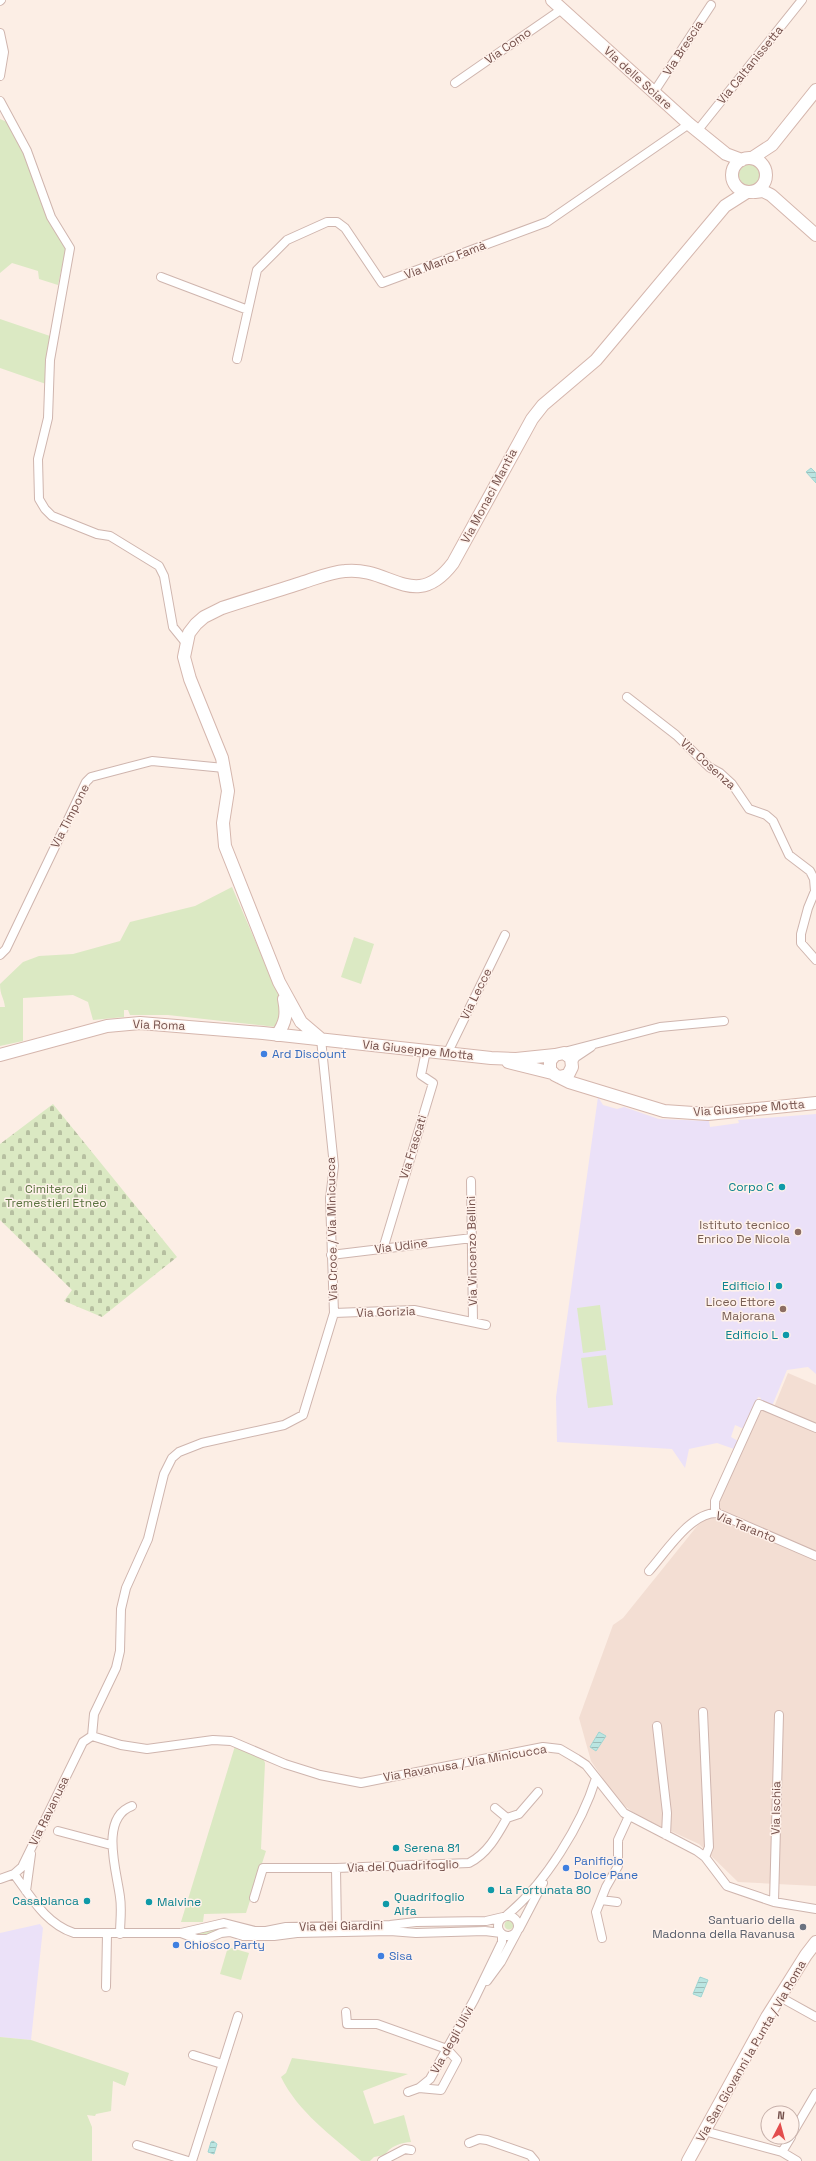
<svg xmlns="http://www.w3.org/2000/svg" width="816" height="2161" viewBox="0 0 816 2161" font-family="'Space Grotesk',sans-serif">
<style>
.residential{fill:#f3ded3}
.education{fill:#ebe1f8}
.green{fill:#dbe9c3}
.cemetery{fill:url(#cemetery-stones)}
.water{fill:url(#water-rules);stroke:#a0d6d3}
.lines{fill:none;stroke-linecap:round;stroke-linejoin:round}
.street-casing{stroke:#cfb5ae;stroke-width:10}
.secondary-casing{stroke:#d5b6ad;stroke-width:14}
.street{stroke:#fff;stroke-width:8}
.secondary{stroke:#fff;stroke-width:12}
.shop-dot{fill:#3f7fe0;stroke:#fff2eb;stroke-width:1.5}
.culture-dot{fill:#0f9aa8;stroke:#fff2eb;stroke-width:1.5}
.education-dot{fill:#8d6e63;stroke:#fff2eb;stroke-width:1.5}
.worship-dot{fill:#6b7280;stroke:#fff2eb;stroke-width:1.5}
.labels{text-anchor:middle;stroke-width:3;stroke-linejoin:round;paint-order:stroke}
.street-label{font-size:12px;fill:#74504b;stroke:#fff2eb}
.shop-label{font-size:12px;fill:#366cbe;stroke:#fff2eb;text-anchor:start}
.culture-label{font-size:12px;fill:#0d838f;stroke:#fff2eb;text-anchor:end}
.park-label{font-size:12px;fill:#5b7440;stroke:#fff2eb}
.education-label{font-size:12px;fill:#785e54;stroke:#fff2eb;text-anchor:end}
.worship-label{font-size:12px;fill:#5b616d;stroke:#fff2eb;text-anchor:end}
</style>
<defs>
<pattern id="cemetery-stones" width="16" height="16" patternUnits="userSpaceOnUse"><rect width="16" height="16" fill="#dbe9c3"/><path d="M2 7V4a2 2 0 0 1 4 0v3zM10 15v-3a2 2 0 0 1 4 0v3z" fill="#b6bfa0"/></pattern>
<pattern id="water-rules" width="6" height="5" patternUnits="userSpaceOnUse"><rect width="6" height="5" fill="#bae5e1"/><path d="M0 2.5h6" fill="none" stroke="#9cbcb8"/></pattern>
</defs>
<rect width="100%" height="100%" fill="#fceee5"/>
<path class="residential" d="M 788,1373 L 816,1385 L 816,1886 L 738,1882 L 699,1844 L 640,1817 L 619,1802 L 591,1761 L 579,1718 L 613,1625 L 623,1618 L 710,1510 L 758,1400 L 774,1407 Z"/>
<path class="education" d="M 598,1097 L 603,1105 L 617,1109 L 624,1107 L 659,1119 L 709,1121 L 710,1127 L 739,1123 L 738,1120 L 816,1114 L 816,1374 L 808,1367 L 787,1370 L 772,1406 L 760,1401 L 761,1398 L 758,1397 L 744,1429 L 735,1425 L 731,1437 L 738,1441 L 734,1449 L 717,1443 L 689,1449 L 685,1468 L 672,1449 L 557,1442 L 556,1397 Z
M 40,1924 L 43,1928 L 31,2040 L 0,2037 L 0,1933 Z"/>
<path class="green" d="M 0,119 L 7,122 L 24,152 L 35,185 L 48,217 L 66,248 L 58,285 L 39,279 L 38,271 L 12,263 L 0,273 Z
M739 175a11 11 0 1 1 22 0a11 11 0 1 1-22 0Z
M 0,319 L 50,336 L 46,384 L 0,368 Z
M 232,887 L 279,996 L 283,1014 L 276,1027 L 168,1015 L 130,1015 L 128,1010 L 124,1010 L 124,1017 L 93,1020 L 88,1002 L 73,995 L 23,998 L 23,1041 L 0,1046 L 0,1007 L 5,1007 C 4,997 0,996 0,984 L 23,962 L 39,956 L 73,954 L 120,941 L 130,922 L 195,906 Z
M 354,937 L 374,944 L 361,984 L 341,977 Z
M 600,1305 L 606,1350 L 583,1353 L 577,1308 Z
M 606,1355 L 613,1405 L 588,1408 L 581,1358 Z
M 235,1746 L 263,1758 L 265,1763 L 261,1849 L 266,1851 L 246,1913 L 204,1914 L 203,1922 L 181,1922 Z
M504.5 1925a4.5 4.5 0 1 1 9 0a4.5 4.5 0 1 1-9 0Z
M 224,1925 L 248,1932 L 199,1937 L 185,1933 Z
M 228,1947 L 249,1953 L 241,1980 L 220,1974 Z
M 0,2037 L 31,2040 L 129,2073 L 125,2086 L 113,2081 L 111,2111 L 96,2114 L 95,2116 L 87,2115 L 92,2127 L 92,2161 L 0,2161 Z
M 292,2058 L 408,2074 L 363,2091 L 374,2124 L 404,2115 L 411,2142 C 402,2142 389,2147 385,2155 L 374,2157 L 370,2161 L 361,2161 C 332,2136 298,2112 281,2077 L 286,2073 Z"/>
<path class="cemetery" d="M 53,1104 L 177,1257 L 102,1317 L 64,1301 L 72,1290 L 0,1220 L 0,1144 Z"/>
<path class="water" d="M 811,468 L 816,473 L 816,483 L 806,472 Z
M 599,1732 L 606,1736 L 596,1751 L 590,1747 Z
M 700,1977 L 708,1980 L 701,1997 L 693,1994 Z
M 213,2141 L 217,2144 L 214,2154 L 208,2152 L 211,2142 Z"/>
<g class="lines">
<g class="street-casing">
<path id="street" d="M 0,1 L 1,0
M 0,33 L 4,52 L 0,76
M 455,83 L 562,9
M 654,92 L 711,5
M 0,101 L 27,151 L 51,217 L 70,248 L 50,360 L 48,418 L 38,459 L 39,499 L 45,509 L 52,516 L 97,534 L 110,536 L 159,566 L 164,576 L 173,627 L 186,643
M 698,130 L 802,0
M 161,277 L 248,310
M 237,359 L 257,270 L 287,240 L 327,222 L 337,222 L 345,228 L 382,283 L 547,222 L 689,124
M 627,697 L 676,735 L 709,767 L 720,773 L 732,784 L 749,809 L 766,815 L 773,821 L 789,855 L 810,871 L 814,879 L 815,891 L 808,908 L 801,934 L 801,943 L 816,960
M 0,955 L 6,949 L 86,782 L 91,777 L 152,761 L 224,768
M 560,1053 L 660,1027 L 724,1021
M 447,1054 L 505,935
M 572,1062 L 576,1057 L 591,1047
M 471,1181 L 473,1322
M 383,1249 L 433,1083 L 421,1075 L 426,1051
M 331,1255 L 472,1238
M 334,1313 L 414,1310 L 486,1325
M 717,1513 L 715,1509 L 715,1501 L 759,1404 L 816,1428
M 649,1571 C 666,1552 691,1512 717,1513 L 816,1556
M 703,1712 L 709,1847 L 705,1857
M 657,1726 L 667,1813 L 666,1835
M 92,1736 L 94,1714 L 116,1668 L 120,1651 L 121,1609 L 126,1588 L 148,1539 L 164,1474 L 172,1458 L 179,1452 L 202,1443 L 284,1425 L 303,1415 L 334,1313 L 330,1198 L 334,1166 L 321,1039
M 92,1736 L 121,1745 L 147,1749 L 213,1740 L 231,1741 L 285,1764 L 320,1775 L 361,1783 L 543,1747 L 560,1749 L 577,1759 L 586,1765 L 624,1813 L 697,1851 L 705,1857 L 727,1886 L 774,1902 L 816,1909
M 495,1808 L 507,1818
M 507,1818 L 519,1814 L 538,1792
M 58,1831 L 111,1845
M 14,1874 C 31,1897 46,1924 74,1933 L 181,1933 L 224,1923 L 255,1931 L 266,1931 L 286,1927 L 390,1925 L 416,1922 L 486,1921 L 503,1917
M 0,1879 L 14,1874 L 22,1867 L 83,1742 L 92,1736
M 26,1891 L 31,1854
M 254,1898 L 263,1868 L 336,1868
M 601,1900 L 617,1902
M 774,1902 L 779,1715
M 507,1915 C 545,1884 582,1824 596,1778
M498 1926a10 10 0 1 1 20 0a10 10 0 1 1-20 0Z
M 519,1929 L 543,1883
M 337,1932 L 336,1868 L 469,1863 C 487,1854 497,1836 507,1818
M 181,1933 L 197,1939 L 207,1939 L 221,1933 L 230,1932 L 243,1936 L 274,1936 L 297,1933 L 390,1931 L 416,1933 L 485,1931 L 501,1933
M 120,1934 C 120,1922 122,1909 120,1897 C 117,1872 99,1818 132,1806
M 602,1938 L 596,1912 L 606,1887 L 618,1866 L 618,1840 L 629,1816
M 487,1981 L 501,1962 L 517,1932
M 106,1987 L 107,1934
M 780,1997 L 816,2017
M 346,2012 L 347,2024 L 377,2024 L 447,2049 L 457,2060 L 441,2090 L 419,2088
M 193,2055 L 222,2064
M 408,2092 L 419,2088 L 430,2079 L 474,2000 L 502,1942 L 502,1934
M 704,2131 L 782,2152 L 797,2161
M 792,2134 L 816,2093
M 469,2143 L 479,2139 L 487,2140 L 530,2155 L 535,2161
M 137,2145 L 188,2161
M 782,2152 L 791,2137
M 192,2161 L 238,2016
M 382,2161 L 405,2149 L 411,2150"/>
</g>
<g class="secondary-casing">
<path id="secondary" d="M 552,0 L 689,124 L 726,154 L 742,160
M732 175a17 17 0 1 1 34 0a17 17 0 1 1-34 0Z
M 752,158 L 772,145 L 816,90
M 755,192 L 763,191 L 771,195 L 816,235
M 277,1035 C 286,1022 287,1014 284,999
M 321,1039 L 301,1022 L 279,982 L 225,846 L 223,823 L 228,791 L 222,758 L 190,679 L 184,657 L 189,633 L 196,624 L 204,617 L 222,608 C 249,599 277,591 304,582 C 317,578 331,572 345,571 C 390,566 415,613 453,563 L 532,419 L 543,405 L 596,360 L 725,206 L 747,192
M 0,1055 L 107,1026 L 140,1023 L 263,1033 L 491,1058 L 516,1059 L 555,1055
M 508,1062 L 552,1073
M 559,1077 L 568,1075 L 572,1067 L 571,1058 L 564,1053 L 555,1055 L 550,1061 L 550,1070 L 555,1075 L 569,1082 L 664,1111 L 708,1114 L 816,1103
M 688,2161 L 767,2017 L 806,1955 L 816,1942"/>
</g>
<use href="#street" class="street"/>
<use href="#secondary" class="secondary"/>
</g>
<g class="shop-dot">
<circle cx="264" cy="1054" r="4"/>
<circle cx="566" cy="1868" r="4"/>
<circle cx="176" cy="1945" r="4"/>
<circle cx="381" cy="1956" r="4"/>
</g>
<g class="culture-dot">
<circle cx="782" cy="1187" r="4"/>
<circle cx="779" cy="1286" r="4"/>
<circle cx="786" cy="1335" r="4"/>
<circle cx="396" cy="1848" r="4"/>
<circle cx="491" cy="1890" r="4"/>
<circle cx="87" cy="1901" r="4"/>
<circle cx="149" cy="1902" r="4"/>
<circle cx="386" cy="1904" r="4"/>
</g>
<g class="education-dot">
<circle cx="798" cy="1232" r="4"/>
<circle cx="783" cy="1309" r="4"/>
</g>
<circle class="worship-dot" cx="803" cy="1927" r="4"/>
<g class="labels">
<g class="street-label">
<text transform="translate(508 46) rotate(-35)" y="4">Via Como</text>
<text transform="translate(683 48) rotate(-57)" y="4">Via Brescia</text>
<text transform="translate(750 65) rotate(-51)" y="4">Via Caltanissetta</text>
<text transform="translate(638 78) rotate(42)" y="4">Via delle Sciare</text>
<text transform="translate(445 260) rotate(-21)" y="4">Via Mario Famà</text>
<text transform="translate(489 496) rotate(-62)" y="4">Via Monaci Mantia</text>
<text transform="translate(708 764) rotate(42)" y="4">Via Cosenza</text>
<text transform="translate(70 816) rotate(-63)" y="4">Via Timpone</text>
<text transform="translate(476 994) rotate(-64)" y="4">Via Lecce</text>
<text transform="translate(159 1025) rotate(2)" y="4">Via Roma</text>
<text transform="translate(418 1050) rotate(6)" y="4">Via Giuseppe Motta</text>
<text transform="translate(749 1108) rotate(-4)" y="4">Via Giuseppe Motta</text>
<text transform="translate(413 1147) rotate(-73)" y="4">Via Frascati</text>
<text transform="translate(332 1229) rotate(-91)" y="4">Via Croce / Via Minicucca</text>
<text transform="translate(401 1246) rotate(-7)" y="4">Via Udine</text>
<text transform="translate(472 1251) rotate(-91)" y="4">Via Vincenzo Bellini</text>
<text transform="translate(386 1312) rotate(-2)" y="4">Via Gorizia</text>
<text transform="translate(746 1527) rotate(22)" y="4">Via Taranto</text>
<text transform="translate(465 1763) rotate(-10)" y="4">Via Ravanusa / Via Minicucca</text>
<text transform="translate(776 1808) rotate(-89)" y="4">Via Ischia</text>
<text transform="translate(49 1811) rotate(-64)" y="4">Via Ravanusa</text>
<text transform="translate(403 1866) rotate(-2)" y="4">Via del Quadrifoglio</text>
<text transform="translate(341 1926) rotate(-1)" y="4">Via dei Giardini</text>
<text transform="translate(452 2040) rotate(-61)" y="4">Via degli Ulivi</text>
<text transform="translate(751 2051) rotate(-60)" y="4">Via San Giovanni la Punta / Via Roma</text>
</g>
<g class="shop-label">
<text x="272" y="1058">Ard Discount</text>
<text x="574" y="1865">Panificio<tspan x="574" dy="14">Dolce Pane</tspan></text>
<text x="184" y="1949">Chiosco Party</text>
<text x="389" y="1960">Sisa</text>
</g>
<g class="culture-label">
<text x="774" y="1191">Corpo C</text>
<text x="771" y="1290">Edificio I</text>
<text x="778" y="1339">Edificio L</text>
<text x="404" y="1852" text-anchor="start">Serena 81</text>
<text x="499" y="1894" text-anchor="start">La Fortunata 80</text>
<text x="394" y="1901" text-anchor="start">Quadrifoglio<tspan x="394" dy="14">Alfa</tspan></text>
<text x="79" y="1905">Casablanca</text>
<text x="157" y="1906" text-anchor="start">Malvine</text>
</g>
<g class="park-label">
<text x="56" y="1193">Cimitero di<tspan x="56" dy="14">Tremestieri Etneo</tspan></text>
</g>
<g class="education-label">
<text x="790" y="1229">Istituto tecnico<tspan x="790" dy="14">Enrico De Nicola</tspan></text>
<text x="775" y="1306">Liceo Ettore<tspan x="775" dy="14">Majorana</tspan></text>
</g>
<g class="worship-label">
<text x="795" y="1924">Santuario della<tspan x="795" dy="14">Madonna della Ravanusa</tspan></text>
</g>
</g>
<g transform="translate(780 2125) rotate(6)"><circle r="19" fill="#fff2eb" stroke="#c7b1ab"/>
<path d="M0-3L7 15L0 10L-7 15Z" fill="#e34d4d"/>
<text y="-6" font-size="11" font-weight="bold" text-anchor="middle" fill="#74504b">N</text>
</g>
</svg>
